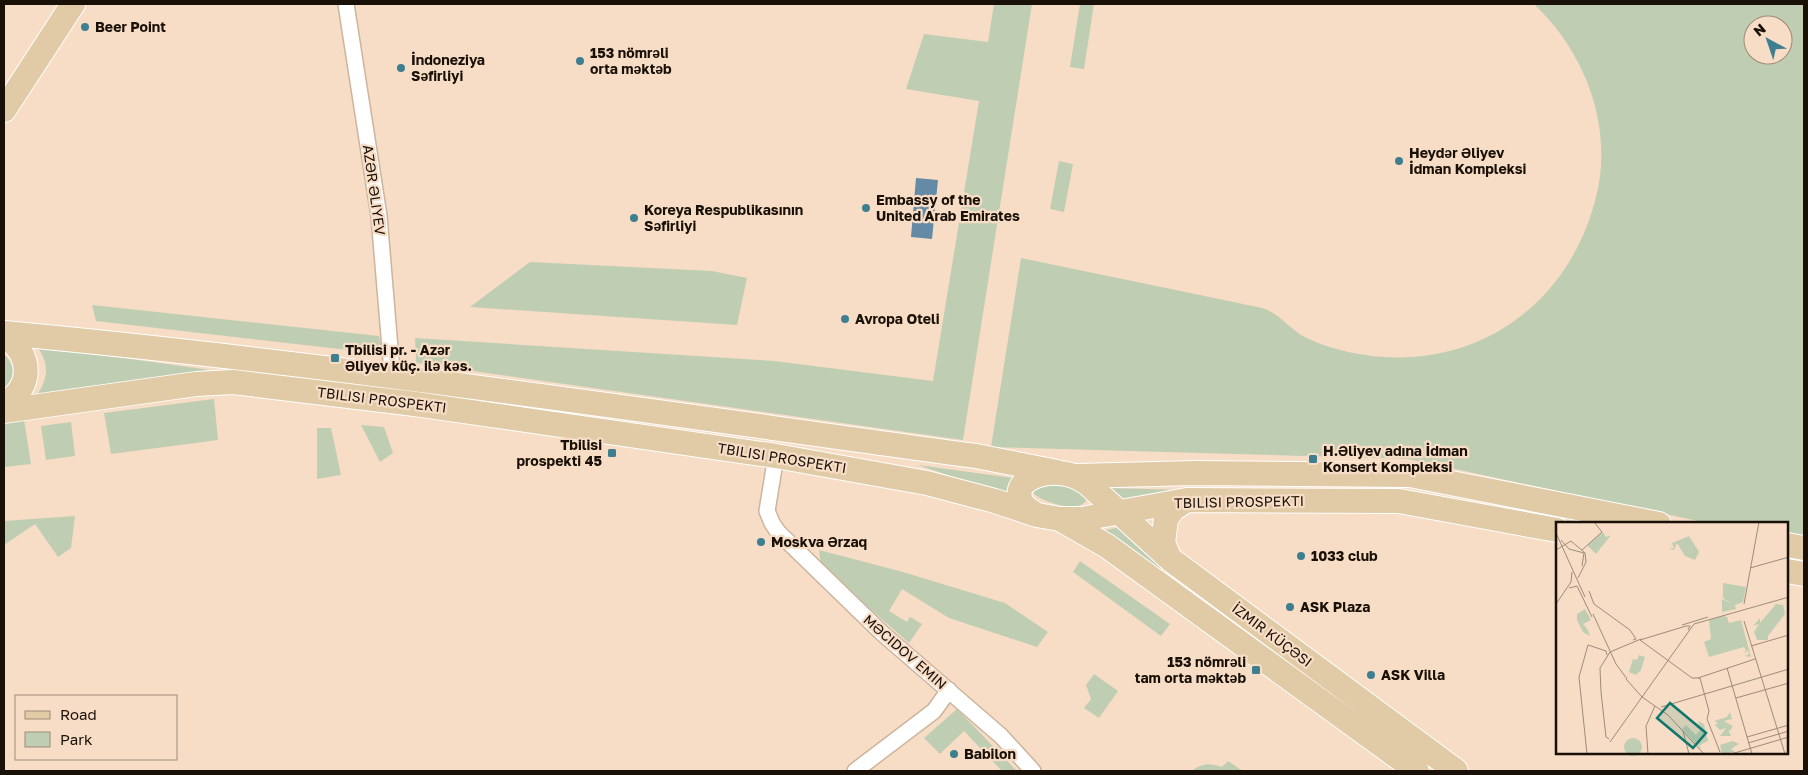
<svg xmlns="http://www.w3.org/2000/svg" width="1808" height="775" viewBox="0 0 1808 775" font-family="'Golos Text',sans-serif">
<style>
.green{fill:#bfceb3;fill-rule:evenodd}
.water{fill:#658aa5}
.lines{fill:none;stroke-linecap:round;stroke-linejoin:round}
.street-casing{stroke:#cdb49d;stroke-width:18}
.primary-casing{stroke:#fff;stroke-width:26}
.street{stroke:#fff;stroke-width:15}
.primary{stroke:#e1caa6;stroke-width:24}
.poi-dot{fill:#3d7e91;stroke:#f7ddc5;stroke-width:2}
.labels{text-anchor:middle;stroke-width:4.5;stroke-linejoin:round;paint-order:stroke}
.poi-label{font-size:14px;font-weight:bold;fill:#191008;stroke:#f7ddc5;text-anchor:start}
.street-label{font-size:14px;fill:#191008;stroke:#f7ddc5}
.inset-road{fill:none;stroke:#9e8b79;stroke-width:1}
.view{fill:#0f766e;fill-opacity:0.15;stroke:#0f766e;stroke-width:2.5}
.inset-edge{fill:none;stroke:#191008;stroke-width:2.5}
</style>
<rect width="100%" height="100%" fill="#f7ddc5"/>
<path class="green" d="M 994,4 L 1032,4 L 963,440 L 416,363 L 415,338 L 774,361 L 933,381 L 979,101 L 906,89 L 924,34 L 988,42 Z
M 1080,4 L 1094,4 L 1084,69 L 1070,67 Z
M 1534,4 L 1804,4 L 1804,543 L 1787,539 L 1787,524 L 1712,524 L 1408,459 L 991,447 L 1021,258 C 1079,270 1137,282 1195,294 C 1211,297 1227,301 1243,304 C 1250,306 1258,306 1265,309 C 1278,314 1289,327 1301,335 C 1310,340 1323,345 1333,348 C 1454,383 1566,318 1596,197 C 1614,127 1585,52 1534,4 ZM 1753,25 L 1783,25 L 1783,55 L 1753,55 Z
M 1059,161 L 1073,164 L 1064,212 L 1050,209 Z
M 530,262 L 712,271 L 747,278 L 737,325 L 470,307 Z
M 92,305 L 379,336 L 383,354 L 96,321 Z
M 37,346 L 210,370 L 37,395 C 49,376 49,365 37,346 Z
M 4,354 C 18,368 14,379 4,394 Z
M 214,399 L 218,440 L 111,454 L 104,413 Z
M 24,420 L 31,464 L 4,467 L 4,422 Z
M 71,422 L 75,456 L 46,460 L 41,426 Z
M 361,425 L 384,427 L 393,453 L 380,462 Z
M 317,428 L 331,428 L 341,475 L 317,479 Z
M 918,465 L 1013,478 L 1006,495 Z
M 1039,483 L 1067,485 L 1087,496 C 1086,516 1044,503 1034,494 L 1033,490 Z
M 1108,488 L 1183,490 L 1119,500 Z
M 75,516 L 71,548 L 58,557 L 35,524 L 4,545 L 4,521 Z
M 1120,527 L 1164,571 L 1102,531 Z
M 819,550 L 903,572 L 1005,603 L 1048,632 L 1037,647 L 949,618 L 902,589 L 889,611 L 907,622 L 910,617 L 922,624 L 909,643 L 821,566 Z
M 1080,561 L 1170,624 L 1161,636 L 1073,572 Z
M 1094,674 L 1118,691 L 1099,718 L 1084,708 L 1091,699 L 1086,685 Z
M 957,709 L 1017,771 L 1002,771 L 964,731 L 940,754 L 924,738 Z
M 1228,761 L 1243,771 L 1192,771 C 1203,763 1209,763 1222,767 Z"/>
<path class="water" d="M 916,178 L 938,180 L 932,239 L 911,237 Z"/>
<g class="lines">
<g class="street-casing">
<path id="street" d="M 346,4 L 379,216 L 393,384
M 776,456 L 767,511 L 772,523 L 778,532 L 882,633 L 1001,736 L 1033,771
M 855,771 L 934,711 L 949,690"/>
</g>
<g class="primary-casing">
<path id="primary" d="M 4,110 L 73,4
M 4,333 C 329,363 652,412 976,456 L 1057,472
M 4,336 C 32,353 34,387 4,404
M 4,411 L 196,384 L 233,382 L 415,404 L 776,456 L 927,483 L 995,501 L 1037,515 L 1060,519 L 1082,519 L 1187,500 L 1399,501 L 1557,530
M 1077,476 L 1195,473 L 1410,475 L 1659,524
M 1037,515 C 1032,512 1025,508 1022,503 C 1010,481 1042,471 1058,473 C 1069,473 1078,477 1087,483 L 1170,559 L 1456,771
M 1060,519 L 1107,546 L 1417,771
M 1787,545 L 1804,548
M 1170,559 L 1163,543 L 1166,519 L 1173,509 L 1187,500
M 1787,571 L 1804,574"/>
</g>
<use href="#street" class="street"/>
<use href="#primary" class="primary"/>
</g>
<g class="poi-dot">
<circle cx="85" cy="27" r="5"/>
<circle cx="580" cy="61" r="5"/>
<circle cx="401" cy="68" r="5"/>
<circle cx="1399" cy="161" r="5"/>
<circle cx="866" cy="208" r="5"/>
<circle cx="634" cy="218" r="5"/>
<circle cx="845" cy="319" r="5"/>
<rect x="330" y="353" width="10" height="10" rx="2.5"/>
<rect x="607" y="448" width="10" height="10" rx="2.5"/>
<rect x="1308" y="454" width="10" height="10" rx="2.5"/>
<circle cx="761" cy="542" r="5"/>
<circle cx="1301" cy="556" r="5"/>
<circle cx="1290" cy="607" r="5"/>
<rect x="1251" y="665" width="10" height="10" rx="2.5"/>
<circle cx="1371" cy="675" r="5"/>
<circle cx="954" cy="754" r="5"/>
</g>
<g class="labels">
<g class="poi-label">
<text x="95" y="32">Beer Point</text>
<text x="590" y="58">153 nömrəli<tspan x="590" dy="16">orta məktəb</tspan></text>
<text x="411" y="65">İndoneziya<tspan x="411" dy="16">Səfirliyi</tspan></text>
<text x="1409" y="158">Heydər Əliyev<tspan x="1409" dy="16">İdman Kompleksi</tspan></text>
<text x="876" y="205">Embassy of the<tspan x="876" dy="16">United Arab Emirates</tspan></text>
<text x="644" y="215">Koreya Respublikasının<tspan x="644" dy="16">Səfirliyi</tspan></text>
<text x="855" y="324">Avropa Oteli</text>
<text x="345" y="355">Tbilisi pr. - Azər<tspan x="345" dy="16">Əliyev küç. ilə kəs.</tspan></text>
<text x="602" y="450" text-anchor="end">Tbilisi<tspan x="602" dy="16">prospekti 45</tspan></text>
<text x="1323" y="456">H.Əliyev adına İdman<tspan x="1323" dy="16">Konsert Kompleksi</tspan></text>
<text x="771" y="547">Moskva Ərzaq</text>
<text x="1311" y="561">1033 club</text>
<text x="1300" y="612">ASK Plaza</text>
<text x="1246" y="667" text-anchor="end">153 nömrəli<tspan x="1246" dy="16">tam orta məktəb</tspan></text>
<text x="1381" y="680">ASK Villa</text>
<text x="964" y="759">Babilon</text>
</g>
<g class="street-label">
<text transform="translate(374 190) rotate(82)" y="5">AZƏR ƏLIYEV</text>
<text transform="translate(382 400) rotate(7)" y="5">TBILISI PROSPEKTI</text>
<text transform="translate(782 458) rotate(9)" y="5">TBILISI PROSPEKTI</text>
<text transform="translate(1239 502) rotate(-1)" y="5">TBILISI PROSPEKTI</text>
<text transform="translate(1272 635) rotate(37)" y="5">İZMIR KÜÇƏSI</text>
<text transform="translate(905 652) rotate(41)" y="5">MƏCIDOV EMIN</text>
</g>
</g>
<g transform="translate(1556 522)">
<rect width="232" height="232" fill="#f7ddc5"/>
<path d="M 47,10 L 50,15 L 55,13 L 40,32 L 31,23 ZM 133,14 L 143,30 L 139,38 L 129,34 L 121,21 L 118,28 L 113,26 L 118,26 L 116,21 ZM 167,61 L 190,65 L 187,80 L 179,83 L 180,87 L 183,86 L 180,87 L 166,90 L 166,77 L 175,81 L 167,76 ZM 220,82 L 227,83 L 229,92 L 212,114 L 212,118 L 201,118 L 198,110 L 203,102 L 197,104 L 204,96 L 204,101 ZM 29,87 L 35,98 L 27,102 L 32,108 L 34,114 L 27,110 L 21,98 L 21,92 ZM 167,94 L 171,95 L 173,101 L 185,98 L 195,135 L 189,134 L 193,132 L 192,128 L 188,132 L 190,128 L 188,125 L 153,135 L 148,120 L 155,117 L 153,98 ZM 83,133 L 89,135 L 85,148 L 80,153 L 73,150 L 77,137 L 81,138 ZM 174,190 L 176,197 L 168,199 L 177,204 L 174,209 L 172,207 L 175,214 L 164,214 L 170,206 L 164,208 L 159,203 L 162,201 L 158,199 L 171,195 ZM 142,199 L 148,202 L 152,219 L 144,223 L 145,227 L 126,207 L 130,203 L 140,213 L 144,208 ZM68 225a9 9 0 1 1 18 0a9 9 0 1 1-18 0ZM 177,219 L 183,222 L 175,227 L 179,230 L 166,232 L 164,223 Z" fill="#bfceb3"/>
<path class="inset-road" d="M 0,11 L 29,75M 5,18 L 13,27 L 28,31 L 26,44M 0,28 L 15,19 L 29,31 L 30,40 L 22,56M 26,28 L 46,10 L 38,0M 194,46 L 233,35M 13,66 L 21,64 L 36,95M 33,69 L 38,82 L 74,108 L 80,117 L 77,118M 0,82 L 15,60 L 16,50M 188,82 L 203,0M 37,92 L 60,142 L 71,157M 188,99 L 229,232M 126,103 L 152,95M 132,108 L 134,104 L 130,104 L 84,118 L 136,156 L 144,156 L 153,189 L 151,197 L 164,230M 195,124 L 233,113M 171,146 L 196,232M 142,156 L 199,137M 70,157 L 86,175 L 112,193 L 148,232M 180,176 L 233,161M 105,185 L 233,147M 127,209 L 133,232M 191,215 L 233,203M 53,217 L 50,215 L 45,170 L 44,146 L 54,130 L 85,117M 54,220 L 138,102 L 233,75M 192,221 L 233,209M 31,232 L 23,155 L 32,123 L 50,129 L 51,133M 92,232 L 90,204 L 99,184M 175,232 L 233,215"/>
<path class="view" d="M 114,181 L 150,211 L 137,226 L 101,196 Z"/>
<rect width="232" height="232" class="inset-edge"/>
</g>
<rect width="1808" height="775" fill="none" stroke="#191008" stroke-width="10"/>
<rect x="15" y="695" width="162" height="65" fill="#f7ddc5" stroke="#9e8b79"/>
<rect x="25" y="711" width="25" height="8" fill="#e1caa6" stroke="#9e8b79"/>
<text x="60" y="720" font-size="15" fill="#191008">Road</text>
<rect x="25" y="732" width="25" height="15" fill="#bfceb3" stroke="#9e8b79"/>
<text x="60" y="745" font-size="15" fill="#191008">Park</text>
<g transform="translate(1768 40) rotate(320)"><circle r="24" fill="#f7ddc5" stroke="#9e8b79"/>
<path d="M0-4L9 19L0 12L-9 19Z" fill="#3d7e91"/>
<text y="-8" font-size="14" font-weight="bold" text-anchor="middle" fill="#191008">N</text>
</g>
</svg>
